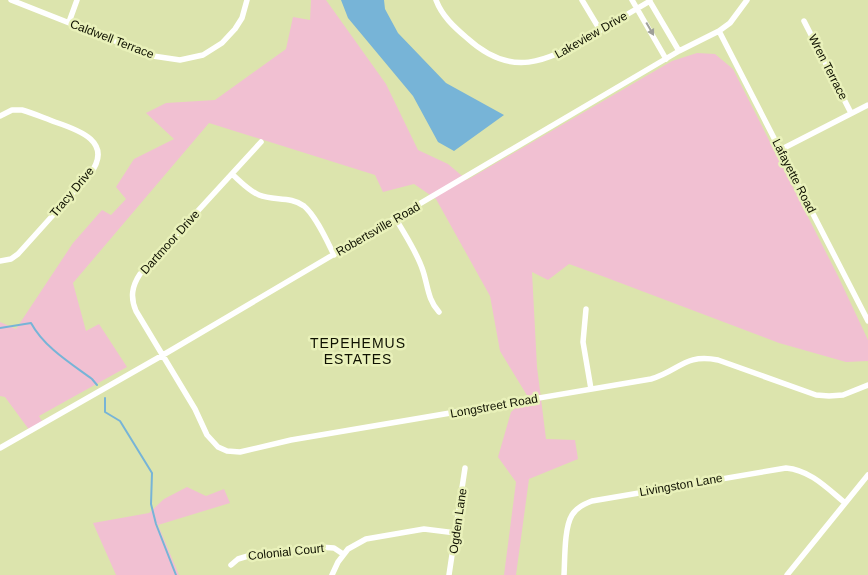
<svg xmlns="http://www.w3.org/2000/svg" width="868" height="575" viewBox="0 0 868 575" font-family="Helvetica,sans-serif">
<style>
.green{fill:#f1c0d2}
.water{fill:#77b4d7}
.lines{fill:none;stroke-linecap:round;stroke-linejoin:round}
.stream{stroke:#77b4d7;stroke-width:2}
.minor{stroke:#fff;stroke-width:5.5}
.oneway{fill:#9fa099}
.labels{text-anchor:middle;stroke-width:5;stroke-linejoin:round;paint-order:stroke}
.street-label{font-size:12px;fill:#0f1101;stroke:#e9f1ba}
.neighbourhood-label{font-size:14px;letter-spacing:1px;fill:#0f1101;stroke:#e9f1ba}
</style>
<rect width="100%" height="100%" fill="#dce4ad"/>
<path class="green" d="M 311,0 L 326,0 L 386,84 L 418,150 L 448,164 L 467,180 L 672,61 L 697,53 L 715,54 L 733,69 L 838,276 L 868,340 L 868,361 L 846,362 L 779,343 L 602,276 L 569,264 L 548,280 L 532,272 L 537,367 L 546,439 L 575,440 L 578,459 L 529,479 L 516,575 L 504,575 L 516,482 L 498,457 L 511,412 L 528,397 L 500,351 L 490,296 L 436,199 L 414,184 L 383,192 L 375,175 L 209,123 L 73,283 L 86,331 L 99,324 L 127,367 L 39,416 L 43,423 L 30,431 L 5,397 L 0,396 L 0,322 L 16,329 L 73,243 L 102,210 L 111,215 L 126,199 L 116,187 L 134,159 L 174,139 L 146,113 L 166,103 L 215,100 L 286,49 L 293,17 L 310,20 Z
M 187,487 L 206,496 L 224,489 L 230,503 L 158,525 L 179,575 L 116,575 L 93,523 L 149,513 L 164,499 Z"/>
<path class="water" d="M 341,0 L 384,0 L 385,9 L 398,33 L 446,83 L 504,115 L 454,151 L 438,142 L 413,96 L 348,18 Z"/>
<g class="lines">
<path class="stream" d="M 0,328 L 31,323 C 44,347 70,363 92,379 L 97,385
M 105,398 L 105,412 L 120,421 L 152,473 L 151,504 L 156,524 L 176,575"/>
<path class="minor" d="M 11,0 L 153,56 L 180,60 L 203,55 L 222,43 L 235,29 L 242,18 L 247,0
M 436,0 C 442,16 454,27 467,38 C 512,79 545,62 591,36 C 610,24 630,13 650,1
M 582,0 L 600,30
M 632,0 L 666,59
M 649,0 L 679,51
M 804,21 L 851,113
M 69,22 L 77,0
M 719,31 L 868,321
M 0,116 L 12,110 L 22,110 C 33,113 44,118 55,122 C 79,130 114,142 90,174 L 18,254 L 11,259 L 0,261
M 261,142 L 140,274 C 132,286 130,297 136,311 L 195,409 L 207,435 L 218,447 L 227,451 L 240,452 L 291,440 L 651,379 C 679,371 685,353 718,360 L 816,395 L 829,396 L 843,395 L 868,385
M 780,150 L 868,105
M 232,174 C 240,181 249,191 259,195 C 273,201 291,196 304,206 C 316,216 327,241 334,255
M 396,219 C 405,235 416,251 422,268 C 428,284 427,299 439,312
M 586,309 L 583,342 L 591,389
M 0,448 L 163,355 L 679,51 L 719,31 L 730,23 L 747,0
M 231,565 L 238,559 L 248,556 L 279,553 L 319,547 L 334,548 L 343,554
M 332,575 L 338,562 L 348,549 L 366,539 L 424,529 L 456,533
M 449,575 L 465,468
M 564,575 C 565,559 564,528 572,515 C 577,507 585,504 592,501 L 786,468 C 810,470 827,488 845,503
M 787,575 L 868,475"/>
</g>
<defs><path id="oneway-solid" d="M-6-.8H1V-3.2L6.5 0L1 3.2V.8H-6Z" transform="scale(1.25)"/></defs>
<use class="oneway" href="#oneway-solid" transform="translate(650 29) rotate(60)"/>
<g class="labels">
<g class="street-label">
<text transform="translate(591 35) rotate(-30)" y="4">Lakeview Drive</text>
<text transform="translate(112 39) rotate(21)" y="4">Caldwell Terrace</text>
<text transform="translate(828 67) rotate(63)" y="4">Wren Terrace</text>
<text transform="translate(794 176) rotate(63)" y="4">Lafayette Road</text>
<text transform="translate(72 192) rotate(-50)" y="4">Tracy Drive</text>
<text transform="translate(378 229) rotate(-30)" y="4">Robertsville Road</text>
<text transform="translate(170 242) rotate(-48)" y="4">Dartmoor Drive</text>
<text transform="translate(494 406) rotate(-10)" y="4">Longstreet Road</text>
<text transform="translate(681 485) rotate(-10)" y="4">Livingston Lane</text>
<text transform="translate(458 521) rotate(-82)" y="4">Ogden Lane</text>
<text transform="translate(286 552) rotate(-6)" y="4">Colonial Court</text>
</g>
<g class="neighbourhood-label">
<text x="358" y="348">TEPEHEMUS<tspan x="358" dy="16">ESTATES</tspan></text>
</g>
</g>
</svg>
